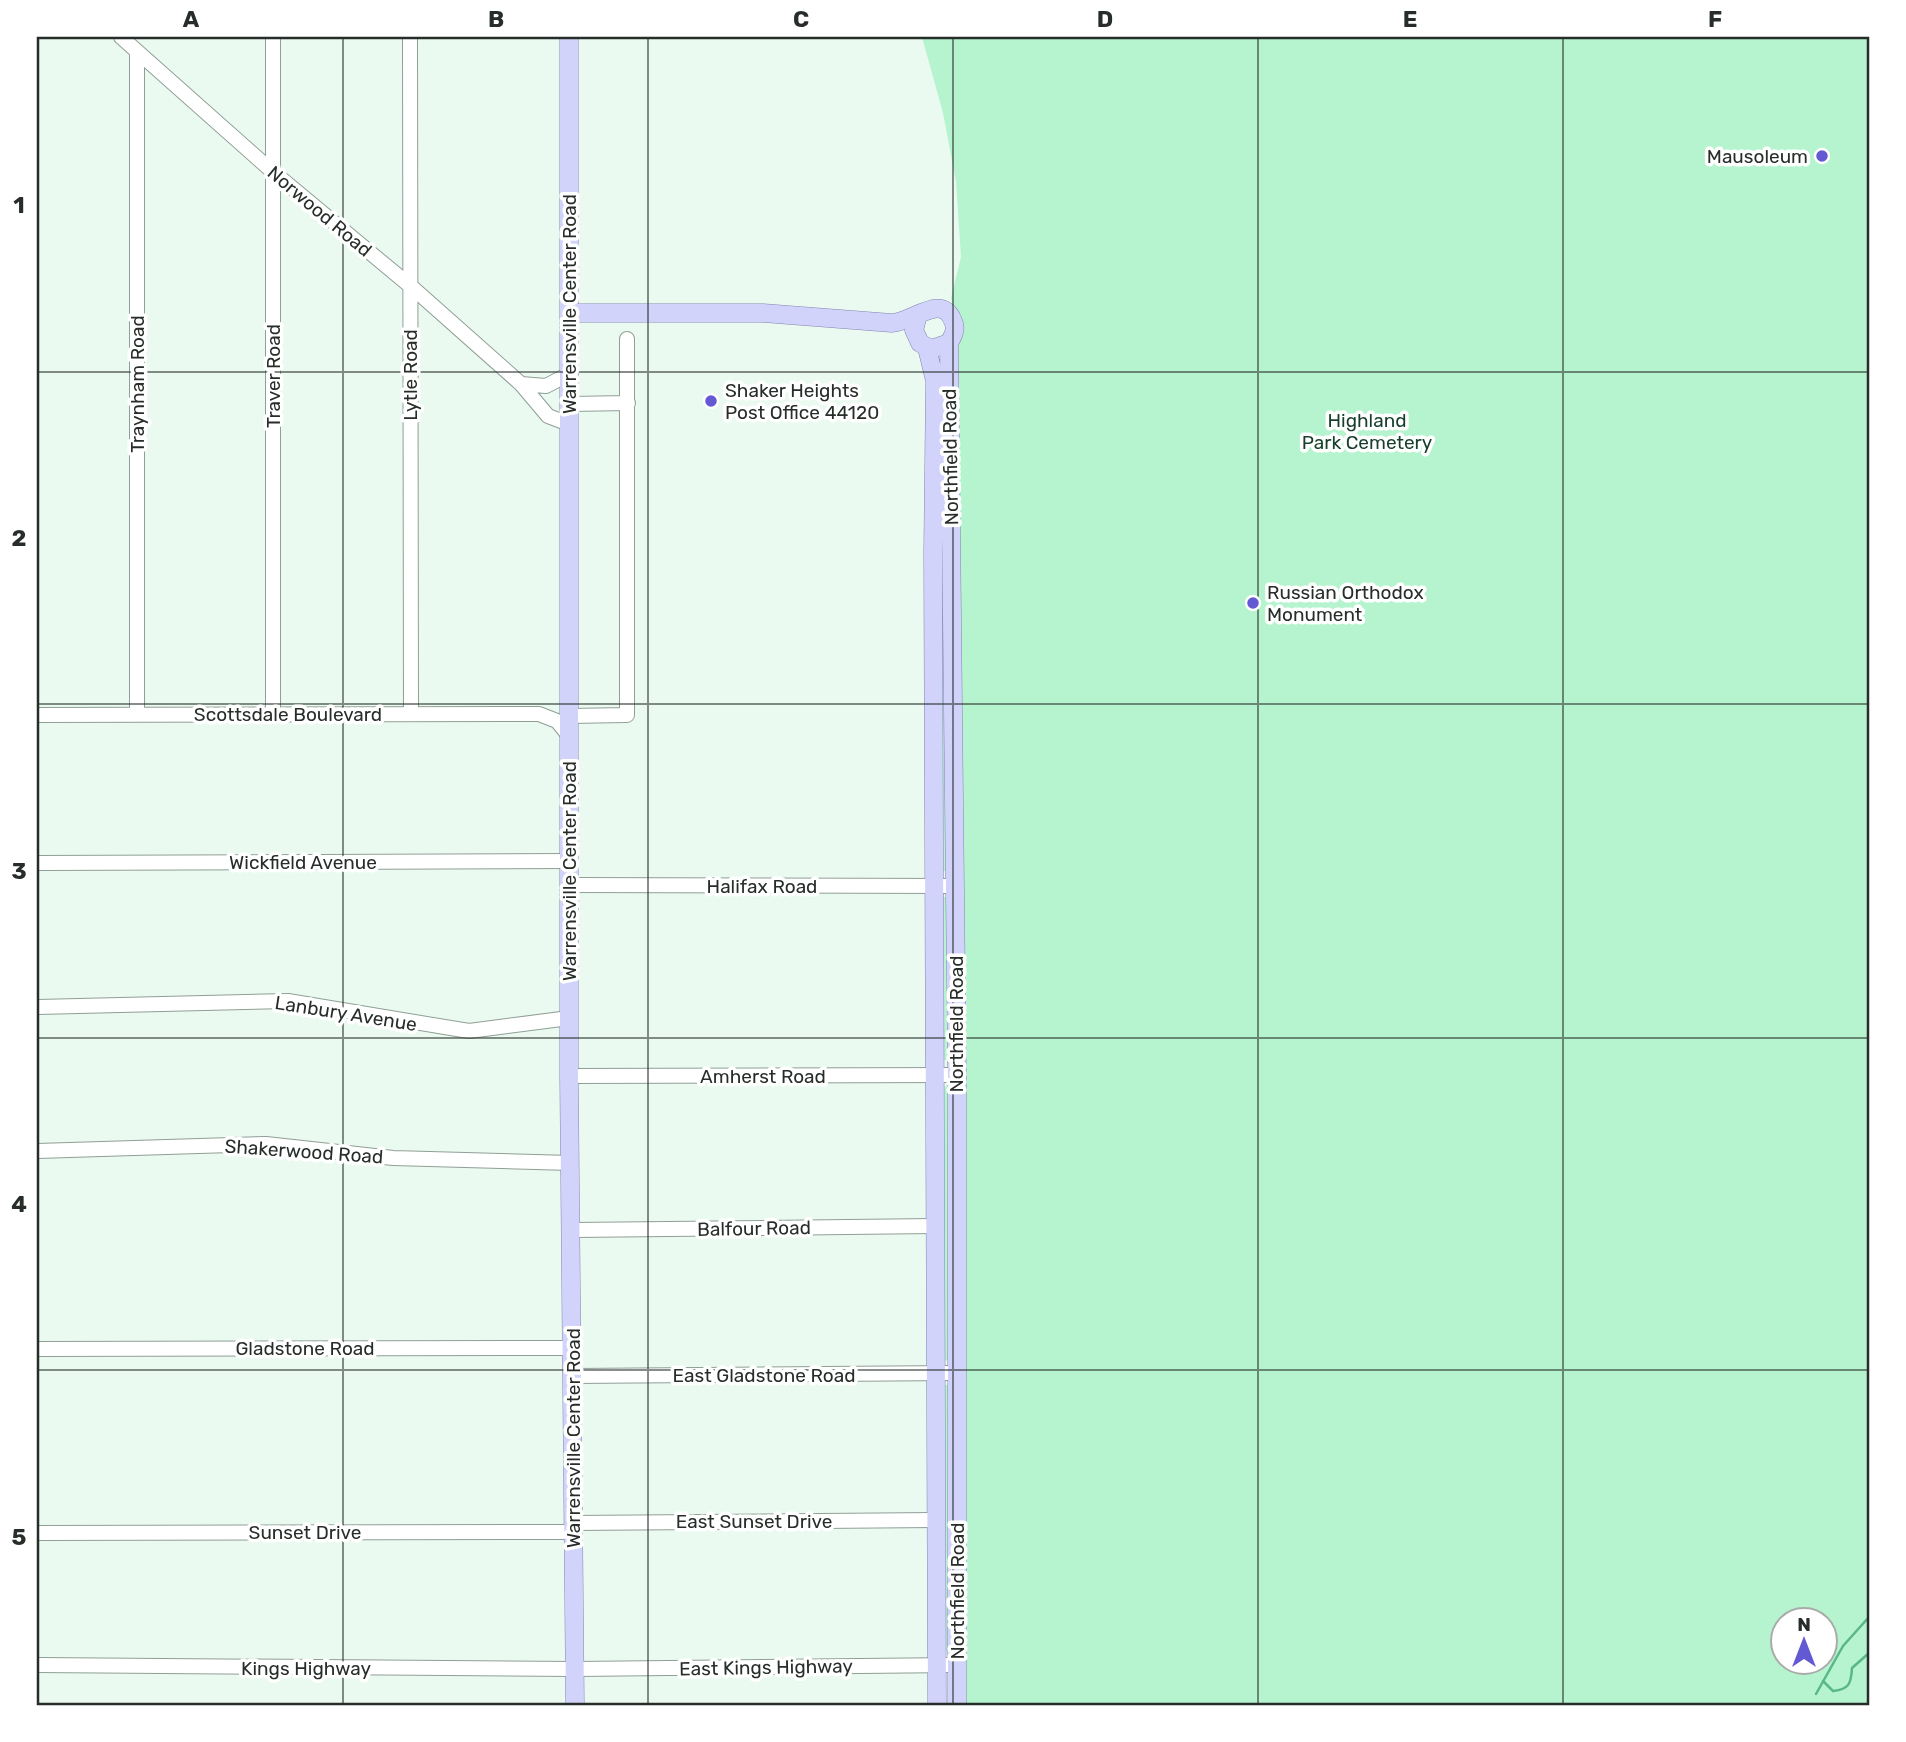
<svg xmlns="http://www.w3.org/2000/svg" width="1906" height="1742" viewBox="0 0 1906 1742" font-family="Rubik,sans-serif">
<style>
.green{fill:#b6f3cf;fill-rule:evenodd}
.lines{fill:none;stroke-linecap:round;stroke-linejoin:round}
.stream{stroke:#5ab787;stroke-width:2.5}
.minor-casing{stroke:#909f96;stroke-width:16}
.major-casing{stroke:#8285b0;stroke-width:19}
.minor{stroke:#fff;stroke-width:14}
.major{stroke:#d1d3fb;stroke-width:18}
.grid{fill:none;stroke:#272d29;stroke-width:2;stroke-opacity:0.55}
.poi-dot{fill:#6359d2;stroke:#fff;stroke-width:2.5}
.labels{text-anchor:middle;stroke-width:7;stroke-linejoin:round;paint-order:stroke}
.poi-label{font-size:19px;fill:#272d29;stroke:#fff;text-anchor:start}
.street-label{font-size:19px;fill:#272d29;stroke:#fff}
.park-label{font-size:19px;fill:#173f2b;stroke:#fff}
.neatline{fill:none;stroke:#272d29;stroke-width:2.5}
.grid-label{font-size:23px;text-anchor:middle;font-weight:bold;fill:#272d29}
</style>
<rect width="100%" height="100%" fill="#eafaf0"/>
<path class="green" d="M 922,37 L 1869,37 L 1869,1705 L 957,1705 L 951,1648 L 945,1652 L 943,1385 L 948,1385 L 950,1389 L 950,359 L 960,328 L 951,298 L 961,257 L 956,182 L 943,113 ZM 1784,1620 L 1826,1620 L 1826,1662 L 1784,1662 Z
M 941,548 L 944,584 L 949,871 L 940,871 Z
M 941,897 L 946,897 L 947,1060 L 943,1060 Z
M 949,1086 L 950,1357 L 946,1361 L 941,1356 L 941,1087 Z"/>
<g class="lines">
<path class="stream" d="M 1823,1681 L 1833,1691 C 1850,1689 1851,1683 1852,1668 L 1869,1653
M 1816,1694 L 1843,1646 L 1869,1617"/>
<g class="minor-casing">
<path id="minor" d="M 121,37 L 273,172 L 414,289 L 521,384 L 548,416 L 569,424
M 273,37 L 273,715
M 410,37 L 411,714
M 521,384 L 546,386 L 569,374
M 569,404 L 628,403
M 37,715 L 539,714 L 557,721 L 569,736
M 137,715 L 137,54
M 568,716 L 627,715 L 627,339
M 37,863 L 569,861
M 569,885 L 955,886
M 37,1007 L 288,1001 L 469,1031 L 569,1018
M 569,1076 L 957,1075
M 37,1151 L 266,1144 L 393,1158 L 571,1163
M 573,1230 L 934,1226
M 37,1349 L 573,1348
M 573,1376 L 956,1373
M 573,1523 L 936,1520
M 37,1533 L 573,1532
M 37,1665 L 575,1669 L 957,1665"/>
</g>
<g class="major-casing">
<path id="major" d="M 569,37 L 569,1076 L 575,1705
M 569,313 L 763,313 L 892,323 C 913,322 942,292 953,321 C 957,329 953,336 949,343 L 931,349 L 920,343 L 914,330 L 918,315
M 949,343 L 957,1075 L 957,1705
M 927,348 L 935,381 L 933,553 L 937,1705"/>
</g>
<use href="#minor" class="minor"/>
<use href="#major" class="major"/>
</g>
<path class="grid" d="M 343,37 L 343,1705M 648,37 L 648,1705M 953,37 L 953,1705M 1258,37 L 1258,1705M 1563,37 L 1563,1705M 37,372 L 1869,372M 37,704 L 1869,704M 37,1038 L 1869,1038M 37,1370 L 1869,1370"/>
<g class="poi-dot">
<circle cx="1822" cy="156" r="7"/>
<circle cx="711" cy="401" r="7"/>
<circle cx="1253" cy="603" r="7"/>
</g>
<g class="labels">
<g class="poi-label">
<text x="1808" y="163" text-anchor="end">Mausoleum</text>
<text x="725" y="397">Shaker Heights<tspan x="725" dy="22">Post Office 44120</tspan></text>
<text x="1267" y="599">Russian Orthodox<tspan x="1267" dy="22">Monument</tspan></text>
</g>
<g class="street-label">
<text transform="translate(320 211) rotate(40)" y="7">Norwood Road</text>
<text transform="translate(569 304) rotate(-90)" y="7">Warrensville Center Road</text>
<text transform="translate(410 375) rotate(-90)" y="7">Lytle Road</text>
<text transform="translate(273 376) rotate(-90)" y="7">Traver Road</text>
<text transform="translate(137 384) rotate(-90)" y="7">Traynham Road</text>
<text transform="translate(950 457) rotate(-91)" y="7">Northfield Road</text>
<text x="288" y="721">Scottsdale Boulevard</text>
<text x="303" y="869">Wickfield Avenue</text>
<text transform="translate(569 871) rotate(-90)" y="7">Warrensville Center Road</text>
<text x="762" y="893">Halifax Road</text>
<text transform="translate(346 1013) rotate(9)" y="7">Lanbury Avenue</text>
<text transform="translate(956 1024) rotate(-90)" y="7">Northfield Road</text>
<text x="763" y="1083">Amherst Road</text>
<text transform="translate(304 1151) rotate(4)" y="7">Shakerwood Road</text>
<text transform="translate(754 1228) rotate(-1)" y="7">Balfour Road</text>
<text x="305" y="1355">Gladstone Road</text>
<text x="764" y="1382">East Gladstone Road</text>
<text transform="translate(573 1438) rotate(-90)" y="7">Warrensville Center Road</text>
<text x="754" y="1528">East Sunset Drive</text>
<text x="305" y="1539">Sunset Drive</text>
<text transform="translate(957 1591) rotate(-90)" y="7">Northfield Road</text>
<text transform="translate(766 1667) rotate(-1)" y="7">East Kings Highway</text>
<text x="306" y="1675">Kings Highway</text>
</g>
<g class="park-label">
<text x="1367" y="427">Highland<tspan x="1367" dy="22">Park Cemetery</tspan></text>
</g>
</g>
<rect width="1906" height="1742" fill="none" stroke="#ffffff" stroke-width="77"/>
<g transform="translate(1804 1641)"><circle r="33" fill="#ffffff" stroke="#a9aba9" stroke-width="2"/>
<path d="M0-5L12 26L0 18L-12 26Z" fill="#6359d2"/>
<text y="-10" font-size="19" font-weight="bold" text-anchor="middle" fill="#272d29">N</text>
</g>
<rect x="38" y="38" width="1830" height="1666" class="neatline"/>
<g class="grid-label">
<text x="191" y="27">A</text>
<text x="496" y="27">B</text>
<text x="801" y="27">C</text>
<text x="1105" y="27">D</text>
<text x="1410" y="27">E</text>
<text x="1715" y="27">F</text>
<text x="19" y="213">1</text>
<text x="19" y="546">2</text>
<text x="19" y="879">3</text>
<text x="19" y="1212">4</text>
<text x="19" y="1545">5</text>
</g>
</svg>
